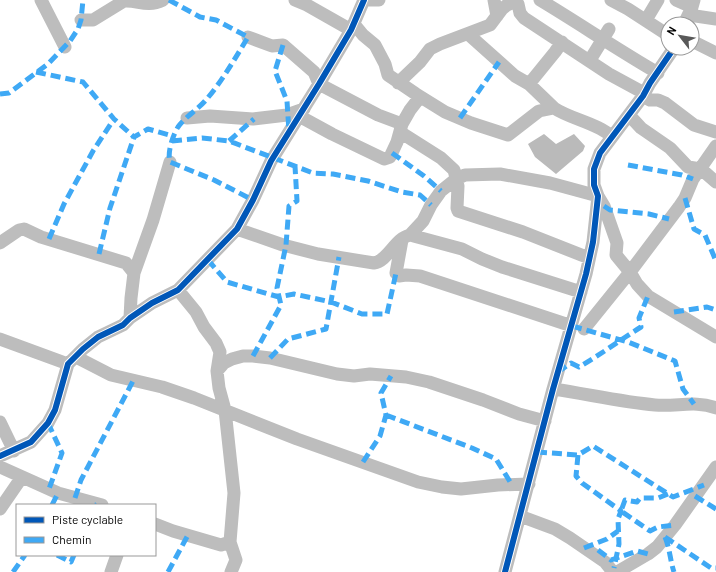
<svg xmlns="http://www.w3.org/2000/svg" width="716" height="572" viewBox="0 0 716 572" font-family="Barlow,sans-serif">
<style>
.water{fill:#bababa}
.lines{fill:none;stroke-linecap:round;stroke-linejoin:round}
.minor{stroke:#bdbdbd;stroke-width:13}
.quiet{stroke:#3fa9f5;stroke-width:5;stroke-dasharray:10 5;stroke-linecap:butt}
.cycleway-casing{stroke:#fff;stroke-width:8}
.cycleway{stroke:#0057b8;stroke-width:6}
</style>
<rect width="100%" height="100%" fill="#fff"/>
<path class="water" d="M 544,134 L 556,144 L 574,134 L 585,146 L 583,151 L 556,174 L 535,157 L 528,144 Z"/>
<g class="lines">
<path class="minor" d="M 41,0 L 65,47
M 295,0 L 307,5 L 351,30
M 365,0 L 379,0
M 494,0 L 497,16
M 514,0 L 518,4 L 520,13 L 524,18 L 609,74 L 644,93
M 540,0 C 580,24 618,50 658,73
M 611,0 L 628,9 L 668,35
M 676,0 L 692,7
M 689,15 L 716,19
M 81,20 L 93,20 L 124,1 C 139,0 146,8 163,0
M 646,20 L 658,0
M 354,24 L 363,35 L 375,45 L 385,64 L 388,75 L 416,94 L 445,112 L 471,123 L 508,135 L 539,111 L 554,108 C 570,119 600,124 612,137
M 684,24 L 692,7 L 694,0
M 468,34 L 515,76 L 529,84 L 554,108
M 248,37 L 272,46 L 283,45 L 314,72 L 319,84 L 378,115 L 402,124
M 692,41 L 716,53
M 590,60 L 609,29
M 398,83 L 420,62 L 430,49 L 440,44 L 490,25 L 502,9 L 507,5 L 516,1
M 529,84 L 555,52 L 562,42
M 643,96 L 650,100 L 658,100 L 665,103 L 694,125 L 716,132
M 629,115 L 641,128 L 670,148 L 688,167 L 701,169 L 716,182
M 299,116 L 332,134 L 384,159 L 390,157 L 397,142 L 402,124 L 410,110 L 420,97
M 187,118 L 210,116 L 253,119 L 287,115 L 304,109
M 400,132 L 441,158 L 454,170 L 458,186 L 457,208 L 458,211 L 523,232 L 589,258
M 237,229 L 283,245 L 318,254 L 374,263 C 388,261 395,238 410,235 L 462,249 L 482,259 L 502,267 L 581,292
M 410,235 L 423,221 L 431,205 L 441,191 L 456,179 L 465,175 L 500,174 L 550,183 L 598,196 L 604,206 L 617,243 L 616,255 L 630,272 L 637,284 L 648,296 L 716,337
M 402,240 L 396,273 L 399,276 L 406,275 L 420,276 L 572,326
M 0,243 L 19,230 L 24,229 L 41,237 L 126,263 L 134,273 L 131,298 L 130,318
M 134,273 L 153,220 L 170,162
M 178,290 L 196,312 L 204,327 L 216,343 L 220,352 L 217,371 L 219,388 L 225,410 L 234,493 L 230,542 L 236,560 L 231,572
M 584,329 L 630,272 L 679,207 L 685,198 L 693,179 L 716,146
M 0,339 L 68,364
M 76,357 L 111,375 L 162,387 L 194,398 L 297,439 L 418,482 L 442,487 L 461,489 L 498,485 L 529,484
M 217,371 L 224,363 L 232,359 L 243,356 L 253,356 L 270,358 L 337,374 L 354,376 L 370,374 L 406,377 L 429,382 L 483,400 L 519,414 L 545,421
M 553,389 C 587,394 622,402 655,405 C 677,407 695,400 716,408
M 0,422 L 14,451
M 0,456 L 31,442 L 48,423 L 55,410 L 68,364 L 83,349 L 98,337 L 123,325 L 130,318 L 152,303 L 178,290 L 237,229 L 253,200 L 271,161 L 319,84 L 351,30 L 364,0
M 0,467 L 58,493 L 102,505
M 0,509 L 22,477
M 520,516 L 555,529 L 570,538 L 605,562 L 613,572
M 155,524 L 173,531 L 221,545 L 230,542
M 111,572 L 117,555
M 505,572 L 553,389 L 586,274 L 593,242 L 598,196 L 594,185 L 594,169 L 600,153 L 643,96 L 650,83 L 674,48
M 617,572 L 648,554 L 657,547 L 675,525 L 716,467"/>
<path class="quiet" d="M 169,0 L 200,17 L 216,20 L 248,37 C 236,57 221,83 205,101 C 197,110 184,118 178,127 C 173,135 167,152 170,162 L 214,180 L 253,200
M 283,45 L 275,71 L 287,101 L 289,132
M 36,72 L 83,82 L 114,119 L 134,137 L 148,129 L 173,136
M 0,94 L 9,93 L 48,64 L 70,41 L 78,29 L 81,20 L 83,0
M 460,118 L 499,62
M 172,141 L 202,138 L 229,141 L 313,173 L 333,174 L 368,181 L 402,192 L 420,195 L 431,205
M 229,141 L 254,119
M 392,153 L 424,176 L 441,191
M 628,165 L 682,175 L 693,179
M 685,198 L 694,229 L 705,235 L 716,261
M 604,206 L 610,210 L 649,214 L 669,219
M 49,239 L 64,204 L 93,151 L 114,119
M 99,254 L 110,208 L 134,137
M 208,260 L 227,282 L 279,297 L 294,294 L 331,302 L 362,314 L 387,314 L 396,273
M 674,312 L 707,307 L 716,310
M 572,326 L 628,342 L 675,361 L 683,389 L 694,404
M 253,356 L 281,305 L 277,288 L 286,245 L 289,206 L 297,201 L 295,166
M 270,358 L 288,339 L 326,329 L 339,257
M 558,372 L 571,363 L 579,367 C 600,355 620,340 641,327 L 639,318 L 648,296
M 386,415 L 472,448 L 496,459 L 512,485
M 48,423 L 62,453 L 49,489
M 537,452 L 578,455 L 593,446 L 673,497 L 704,485
M 578,455 L 576,476 L 582,483 L 621,511 L 618,519 L 619,544 L 614,568
M 363,462 L 380,436 L 386,415 L 381,393 L 391,376
M 668,494 L 658,498 L 640,498 L 637,502 L 625,500 L 621,511 L 650,531 L 658,527 L 675,525
M 695,496 L 716,509
M 75,498 L 81,480 L 133,381
M 52,505 L 58,493
M 96,505 L 97,504
M 665,537 L 711,568 L 716,568
M 665,537 C 670,549 670,560 674,572
M 584,548 L 607,539 L 618,531
M 598,550 L 611,560 L 637,551 L 648,554
M 57,555 L 71,562 L 74,555
M 13,572 L 25,555
M 168,572 L 188,535"/>
<g class="cycleway-casing">
<path id="cycleway" d="M 0,456 L 31,442 L 48,423 L 55,410 L 68,364 L 83,349 L 98,337 L 123,325 L 130,318 L 152,303 L 178,290 L 237,229 L 253,200 L 271,161 L 319,84 L 351,30 L 364,0
M 505,572 L 553,389 L 586,274 L 593,242 L 598,196 L 594,185 L 594,169 L 600,153 L 643,96 L 650,83 L 674,48"/>
</g>
<use href="#cycleway" class="cycleway"/>
</g>
<rect x="16" y="504" width="140" height="52" fill="#ffffff" stroke="#999999"/>
<rect x="24" y="517" width="20" height="6" fill="#0057b8" stroke="#999999"/>
<text x="52" y="524" font-size="12" fill="#000000">Piste cyclable</text>
<rect x="24" y="537" width="20" height="6" fill="#3fa9f5" stroke="#999999"/>
<text x="52" y="544" font-size="12" fill="#000000">Chemin</text>
<g transform="translate(680 36) rotate(301)"><circle r="19" fill="#ffffff" stroke="#999999"/>
<path d="M0-3L7 15L0 10L-7 15Z" fill="#595959"/>
<text y="-6" font-size="11" font-weight="bold" text-anchor="middle" fill="#000000">N</text>
</g>
</svg>
